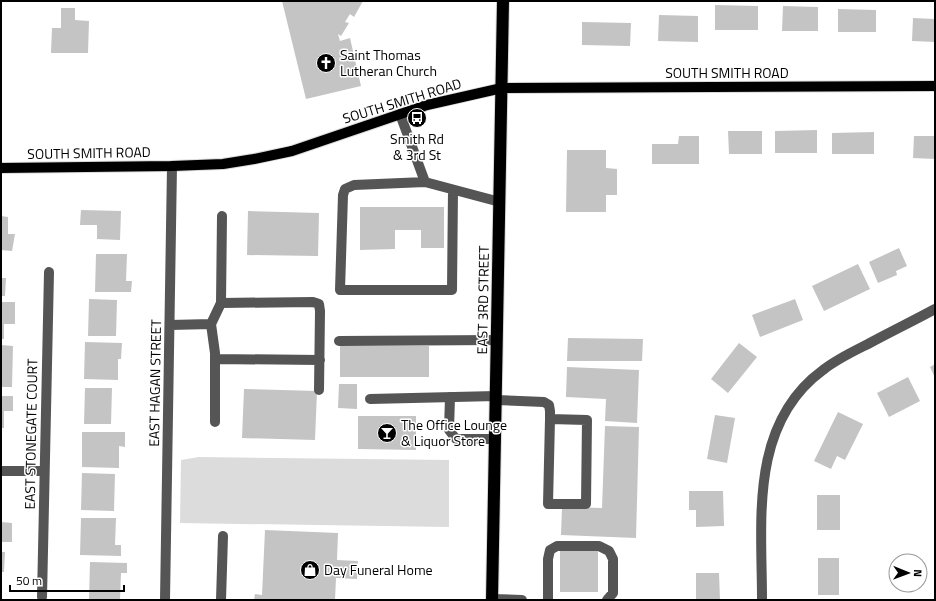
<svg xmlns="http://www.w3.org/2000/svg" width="936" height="601" viewBox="0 0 936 601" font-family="'Titillium Web',sans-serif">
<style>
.green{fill:#dcdcdc}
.building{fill:#c4c4c4}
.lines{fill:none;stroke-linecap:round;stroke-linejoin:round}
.major-casing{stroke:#dbdbdb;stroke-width:12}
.highway-casing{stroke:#dbdbdb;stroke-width:14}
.minor{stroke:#555;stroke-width:10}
.major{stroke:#000;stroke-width:10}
.highway{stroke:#000;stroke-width:12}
.labels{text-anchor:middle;stroke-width:3;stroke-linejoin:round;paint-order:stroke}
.poi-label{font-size:14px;fill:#000;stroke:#fff;text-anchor:start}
.street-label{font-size:14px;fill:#000;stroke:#fff}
</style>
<rect width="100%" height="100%" fill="#fff"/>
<path class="green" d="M 199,457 L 449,460 L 449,527 L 180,523 L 181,460 Z"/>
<path class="building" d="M 282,1 L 363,1 L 354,17 L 350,14 L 345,22 L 349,23 L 341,36 L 338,34 L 340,41 L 350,38 L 361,86 L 306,99 Z
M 715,5 L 758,6 L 758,30 L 715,30 Z
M 783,6 L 818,7 L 818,31 L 782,31 Z
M 61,8 L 75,8 L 75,20 L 89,21 L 88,53 L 51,53 L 52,28 L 61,28 Z
M 838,9 L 876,10 L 876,32 L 838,32 Z
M 659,15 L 698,16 L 698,42 L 658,41 Z
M 913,18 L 935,19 L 935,42 L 912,41 Z
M 582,22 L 631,23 L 630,46 L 582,45 Z
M 817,130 L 817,153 L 775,153 L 775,131 Z
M 728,131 L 762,131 L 762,154 L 729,154 Z
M 874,132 L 874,154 L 832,154 L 832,133 Z
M 679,136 L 699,136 L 699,164 L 652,164 L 652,144 L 678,144 Z
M 914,136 L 935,136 L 935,159 L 913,158 Z
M 567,150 L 606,150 L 606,168 L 617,169 L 617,195 L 606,195 L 606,212 L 566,212 Z
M 360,207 L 444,207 L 444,248 L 421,248 L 421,230 L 395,230 L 395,249 L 360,250 Z
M 81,210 L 121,211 L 120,240 L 97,239 L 97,225 L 80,225 Z
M 248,211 L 319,213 L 318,256 L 247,255 Z
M 1,216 L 8,217 L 8,234 L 15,234 L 12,251 L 1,250 Z
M 899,248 L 907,266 L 896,271 L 897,275 L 878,283 L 869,262 Z
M 96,254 L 127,254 L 126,281 L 132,281 L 131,292 L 95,292 Z
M 858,264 L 870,289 L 824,311 L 812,286 Z
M 1,278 L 6,278 L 5,296 L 1,296 Z
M 89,299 L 117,300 L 116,336 L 88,336 Z
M 795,299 L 803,320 L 760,337 L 752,315 Z
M 1,302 L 15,302 L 15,324 L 4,324 L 4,339 L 1,339 Z
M 568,338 L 643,339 L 642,361 L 567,361 Z
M 85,342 L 122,343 L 121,359 L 118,359 L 118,380 L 84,379 Z
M 739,343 L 757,357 L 728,393 L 711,379 Z
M 1,345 L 13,346 L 12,387 L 1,387 Z
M 340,346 L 429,346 L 429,377 L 340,377 Z
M 935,364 L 935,378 L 930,367 Z
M 567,367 L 639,370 L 637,423 L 605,421 L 606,399 L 566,397 Z
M 908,377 L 920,401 L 889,417 L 877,393 Z
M 339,384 L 357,384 L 357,409 L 338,408 Z
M 85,388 L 112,388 L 111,424 L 84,424 Z
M 244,389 L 317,391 L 315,440 L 242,438 Z
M 1,396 L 13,396 L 13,411 L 4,411 L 4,428 L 1,428 Z
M 838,412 L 863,424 L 845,460 L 837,456 L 831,469 L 814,461 Z
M 715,415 L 735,418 L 727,463 L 707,459 Z
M 358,416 L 416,416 L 416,450 L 358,449 Z
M 605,426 L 639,427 L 636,538 L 561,535 L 562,507 L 602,508 Z
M 82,432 L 125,432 L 125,447 L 119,446 L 119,468 L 82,467 Z
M 82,473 L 115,474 L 114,511 L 81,510 Z
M 689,491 L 723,491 L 724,526 L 696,527 L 696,510 L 689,510 Z
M 817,495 L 840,495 L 840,530 L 817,530 Z
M 81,518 L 116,518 L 115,545 L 121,545 L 121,556 L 80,555 Z
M 1,522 L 12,523 L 12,542 L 1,542 Z
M 265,530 L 338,533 L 337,560 L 358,561 L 357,579 L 336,578 L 335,600 L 254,600 L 255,594 L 262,595 Z
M 560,550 L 598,550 L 598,592 L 560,592 Z
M 1,552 L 5,552 L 4,572 L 1,572 Z
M 818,558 L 839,558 L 839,595 L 818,595 Z
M 90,562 L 127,563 L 127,573 L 121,573 L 120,600 L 89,599 Z
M 696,573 L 719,573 L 720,600 L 696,600 Z"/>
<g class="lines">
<g class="major-casing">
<path id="major" d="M 1,168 L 172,166 L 223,164 L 254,159 L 292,151 L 427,105 L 502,88 L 935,86"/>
</g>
<g class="highway-casing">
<path id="highway" d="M 492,600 L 503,1"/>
</g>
<path class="minor" d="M 400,114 L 425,182 L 500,202
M 425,182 L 354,185 L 345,189 L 343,195 L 340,290 L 452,290 L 453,190
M 221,303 L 313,302 L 319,304 L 320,311 L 319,390
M 170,325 L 211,324
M 339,341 L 497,340
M 215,359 L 320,360
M 450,397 L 449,430 L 456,439 L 495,439
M 370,399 L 496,396
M 496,400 L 544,402 L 549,405 L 550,411 L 550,419 L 548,504 L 586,504 L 587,420 L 550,419
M 215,422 L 215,353 L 211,324 L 221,303 L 222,216
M 1,471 L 44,471
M 42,597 L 49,272
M 492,599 L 522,600
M 165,600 L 172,166
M 221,600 L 223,536
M 548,600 L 548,559 L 550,550 L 557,546 L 599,546 L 609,551 L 613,559 L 613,593 L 607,600
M 762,600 C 762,520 749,424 823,370 C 837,359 852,352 868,344 C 890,332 913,321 935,309"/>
<use href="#major" class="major"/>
<use href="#highway" class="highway"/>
</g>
<defs>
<g id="church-disc" transform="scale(1)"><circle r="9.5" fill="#000" stroke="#fff"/><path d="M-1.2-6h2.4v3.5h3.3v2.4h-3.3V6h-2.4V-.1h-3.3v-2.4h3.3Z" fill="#fff"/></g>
<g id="bus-disc" transform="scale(1)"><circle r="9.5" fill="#000" stroke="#fff"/><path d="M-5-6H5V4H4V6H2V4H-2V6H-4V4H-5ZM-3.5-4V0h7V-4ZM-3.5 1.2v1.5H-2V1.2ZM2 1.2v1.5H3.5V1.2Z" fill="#fff"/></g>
<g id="bar-disc" transform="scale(1)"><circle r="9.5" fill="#000" stroke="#fff"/><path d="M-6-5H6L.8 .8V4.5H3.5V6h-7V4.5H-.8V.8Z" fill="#fff"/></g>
<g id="shop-disc" transform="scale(1)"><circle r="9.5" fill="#000" stroke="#fff"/><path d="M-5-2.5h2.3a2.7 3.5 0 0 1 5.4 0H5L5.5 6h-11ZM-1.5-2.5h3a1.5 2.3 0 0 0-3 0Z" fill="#fff"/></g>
</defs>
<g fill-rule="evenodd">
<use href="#church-disc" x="326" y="63"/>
<use href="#bus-disc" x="417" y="118"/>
<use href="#bar-disc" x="387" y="433"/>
<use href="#shop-disc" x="310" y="570"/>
</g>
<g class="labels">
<g class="poi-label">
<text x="340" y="60">Saint Thomas<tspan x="340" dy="16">Lutheran Church</tspan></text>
<text x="417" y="144" text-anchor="middle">Smith Rd<tspan x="417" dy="16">&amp; 3rd St</tspan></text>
<text x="401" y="430">The Office Lounge<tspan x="401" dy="16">&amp; Liquor Store</tspan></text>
<text x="324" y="575">Day Funeral Home</text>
</g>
<g class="street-label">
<text x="727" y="78">SOUTH SMITH ROAD</text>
<text transform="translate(402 101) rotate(-17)" y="5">SOUTH SMITH ROAD</text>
<text transform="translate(89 153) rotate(-1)" y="5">SOUTH SMITH ROAD</text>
<text transform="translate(483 300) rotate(-89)" y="5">EAST 3RD STREET</text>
<text transform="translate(155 383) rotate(-89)" y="5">EAST HAGAN STREET</text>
<text transform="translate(31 434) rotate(-89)" y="5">EAST STONEGATE COURT</text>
</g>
</g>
<rect width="936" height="601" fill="none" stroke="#000000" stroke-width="4"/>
<g transform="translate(908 573) rotate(91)"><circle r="19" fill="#ffffff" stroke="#999999"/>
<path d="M0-3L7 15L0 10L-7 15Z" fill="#000000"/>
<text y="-6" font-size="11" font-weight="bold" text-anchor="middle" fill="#000000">N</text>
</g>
<path d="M10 585v6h114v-6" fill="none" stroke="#000000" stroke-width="2"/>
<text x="16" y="585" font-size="12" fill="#000000" stroke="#ffffff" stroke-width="3" paint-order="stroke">50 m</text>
</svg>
